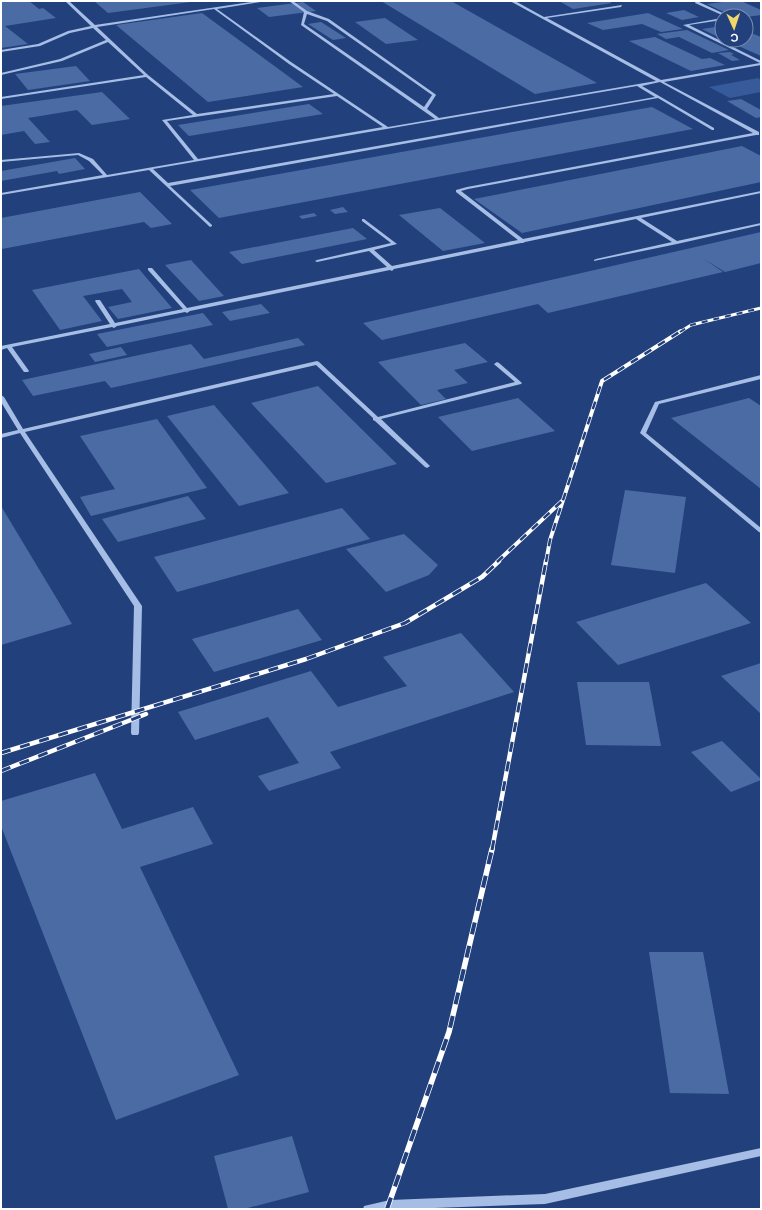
<svg xmlns="http://www.w3.org/2000/svg" width="762" height="1210" viewBox="0 0 762 1210" font-family="'Work Sans',sans-serif">
<style>
.green{fill:#365a9a}
.building{fill:#4b6ba5}
.lines{fill:none;stroke-linecap:round;stroke-linejoin:round}
.minor{fill:#a6bde5;fill-rule:evenodd}
.rail-far3-casing{stroke:#fff;stroke-width:3}
.rail-far2-casing{stroke:#fff;stroke-width:4}
.rail-far1-casing{stroke:#fff;stroke-width:4.5}
.rail-casing{stroke:#fff;stroke-width:5.5}
.rail-far3{stroke:#22417c;stroke-width:2;stroke-dasharray:6;stroke-linecap:butt}
.rail-far2{stroke:#22417c;stroke-width:2.5;stroke-dasharray:8;stroke-linecap:butt}
.rail-far1{stroke:#22417c;stroke-width:3;stroke-dasharray:10;stroke-linecap:butt}
.rail{stroke:#22417c;stroke-width:4;stroke-dasharray:12;stroke-linecap:butt}
</style>
<rect width="100%" height="100%" fill="#22417c"/>
<path class="green" d="M 758,78 L 761,80 L 761,92 L 730,98 L 709,87 Z"/>
<path class="building" d="M 1,1 L 29,1 L 39,9 L 43,8 L 56,18 L 5,26 L 28,44 L 1,48 Z
M 94,1 L 191,1 L 191,2 L 108,13 Z
M 381,1 L 451,1 L 597,83 L 535,94 Z
M 559,1 L 607,1 L 612,3 L 573,9 Z
M 730,1 L 741,1 L 761,10 L 761,15 L 746,17 L 746,16 L 732,16 L 707,4 Z
M 303,2 L 316,11 L 269,17 L 257,8 Z
M 684,10 L 699,17 L 682,20 L 666,13 Z
M 202,13 L 303,87 L 208,102 L 116,25 Z
M 648,13 L 683,29 L 661,32 L 642,24 L 603,30 L 587,23 Z
M 385,18 L 418,40 L 386,44 L 355,22 Z
M 321,22 L 346,38 L 333,40 L 308,24 Z
M 722,26 L 722,39 L 702,29 Z
M 687,30 L 729,50 L 712,53 L 679,37 L 666,39 L 657,34 Z
M 746,31 L 761,37 L 761,56 L 725,40 L 746,40 Z
M 655,37 L 702,59 L 710,58 L 725,65 L 691,71 L 629,41 Z
M 730,52 L 734,54 L 731,55 L 740,60 L 732,61 L 718,53 Z
M 76,66 L 90,81 L 28,90 L 15,74 Z
M 102,92 L 130,119 L 92,125 L 77,110 L 28,118 L 50,142 L 35,144 L 24,131 L 1,135 L 1,106 Z
M 741,99 L 761,110 L 761,117 L 756,118 L 727,101 Z
M 309,104 L 323,114 L 189,136 L 178,125 Z
M 652,107 L 693,129 L 219,218 L 190,190 Z
M 742,146 L 761,156 L 761,182 L 522,233 L 474,199 Z
M 75,158 L 85,169 L 59,174 L 57,171 L 1,181 L 1,171 Z
M 140,192 L 172,224 L 151,228 L 144,222 L 2,249 L 1,248 L 1,218 Z
M 343,207 L 348,212 L 335,214 L 330,210 Z
M 440,208 L 485,243 L 443,251 L 399,215 Z
M 314,213 L 317,216 L 302,219 L 299,216 Z
M 353,228 L 367,239 L 242,264 L 229,252 Z
M 761,232 L 761,263 L 725,272 L 704,259 L 723,272 L 548,313 L 538,304 L 382,340 L 363,323 Z
M 191,260 L 224,296 L 199,301 L 165,265 Z
M 139,269 L 172,308 L 118,319 L 108,307 L 132,302 L 122,289 L 83,296 L 102,321 L 60,330 L 32,290 Z
M 261,304 L 270,313 L 230,321 L 222,312 Z
M 203,313 L 213,325 L 107,347 L 97,334 Z
M 298,338 L 305,345 L 111,388 L 105,381 L 33,396 L 22,380 L 191,344 L 204,359 Z
M 465,343 L 488,362 L 454,370 L 468,383 L 437,390 L 446,399 L 421,405 L 378,362 Z
M 121,347 L 127,355 L 95,362 L 89,354 Z
M 318,386 L 397,464 L 326,483 L 251,403 Z
M 518,398 L 555,431 L 472,451 L 438,417 Z
M 749,398 L 761,406 L 761,489 L 671,418 Z
M 214,405 L 289,493 L 239,506 L 167,416 Z
M 157,419 L 207,488 L 91,516 L 80,497 L 115,489 L 80,436 Z
M 625,490 L 686,497 L 675,573 L 611,565 Z
M 188,496 L 206,519 L 118,542 L 102,519 Z
M 1,506 L 72,624 L 1,645 Z
M 342,508 L 370,539 L 177,592 L 154,557 Z
M 404,534 L 438,565 L 429,575 L 386,592 L 346,549 Z
M 706,583 L 751,623 L 618,665 L 576,622 Z
M 298,609 L 322,640 L 214,672 L 192,639 Z
M 461,633 L 514,692 L 330,752 L 341,768 L 269,791 L 258,776 L 299,763 L 268,717 L 195,740 L 178,712 L 311,671 L 338,707 L 407,686 L 383,657 Z
M 761,663 L 761,714 L 721,676 Z
M 577,682 L 649,682 L 661,746 L 586,745 Z
M 722,741 L 761,779 L 761,780 L 731,792 L 691,752 Z
M 95,773 L 122,829 L 193,807 L 213,844 L 140,867 L 239,1075 L 116,1120 L 1,826 L 1,801 Z
M 649,952 L 703,952 L 729,1094 L 670,1093 Z
M 292,1136 L 309,1192 L 244,1209 L 228,1209 L 214,1156 Z"/>
<g class="lines">
<path class="minor" d="M 65,1 L 69,1 L 95,25 L 258,1 L 267,1 L 217,9 L 291,62 L 388,127 L 435,119 L 301,25 L 304,12 L 289,1 L 293,1 L 307,11 L 329,19 L 435,94 L 436,95 L 427,109 L 439,118 L 656,81 L 510,1 L 515,1 L 544,17 L 622,5 L 621,7 L 547,18 L 661,80 L 760,63 L 683,25 L 722,18 L 722,20 L 689,25 L 761,61 L 761,65 L 664,82 L 759,132 L 759,135 L 756,135 L 468,189 L 461,191 L 523,239 L 761,191 L 761,193 L 641,218 L 677,241 L 761,223 L 761,225 L 677,244 L 594,261 L 594,260 L 596,259 L 672,242 L 636,219 L 525,242 L 523,243 L 521,243 L 394,269 L 392,271 L 390,270 L 190,311 L 187,313 L 185,312 L 117,326 L 114,328 L 112,327 L 12,347 L 29,371 L 28,372 L 24,372 L 7,348 L 1,350 L 1,346 L 110,324 L 95,301 L 96,300 L 100,300 L 115,323 L 183,309 L 148,270 L 148,268 L 152,268 L 187,308 L 387,267 L 369,251 L 317,262 L 315,261 L 317,260 L 391,243 L 362,221 L 362,219 L 364,219 L 397,244 L 374,250 L 392,266 L 518,240 L 456,192 L 456,190 L 467,187 L 753,133 L 660,82 L 642,86 L 714,128 L 714,130 L 712,130 L 658,98 L 170,186 L 212,225 L 212,226 L 210,227 L 149,170 L 1,195 L 1,193 L 103,175 L 89,161 L 78,155 L 1,162 L 1,160 L 79,153 L 93,159 L 107,175 L 194,160 L 162,120 L 193,115 L 146,77 L 1,99 L 1,97 L 144,75 L 108,42 L 62,61 L 1,75 L 1,73 L 60,59 L 106,40 L 93,28 L 70,33 L 40,46 L 1,52 L 1,50 L 38,44 L 68,31 L 91,26 ZM 214,9 L 289,64 L 334,94 L 197,114 L 148,75 L 97,27 ZM 307,14 L 327,21 L 432,95 L 424,107 L 304,24 ZM 637,86 L 655,97 L 168,183 L 153,169 ZM 337,96 L 383,127 L 198,159 L 167,121 Z
M 696,1 L 701,1 L 699,2 L 729,16 L 724,16 L 695,3 Z
M 317,361 L 319,362 L 378,417 L 515,382 L 495,365 L 494,364 L 497,362 L 499,363 L 522,383 L 521,384 L 381,419 L 429,465 L 430,466 L 427,468 L 425,467 L 375,421 L 373,420 L 373,418 L 316,365 L 25,432 L 142,606 L 139,733 L 138,735 L 132,735 L 131,733 L 134,606 L 20,433 L 1,438 L 1,434 L 18,430 L 1,402 L 1,395 L 4,397 L 23,429 Z
M 761,375 L 761,379 L 659,404 L 646,433 L 761,528 L 761,533 L 759,532 L 640,433 L 655,402 Z
M 761,1148 L 761,1156 L 545,1204 L 407,1209 L 363,1209 L 364,1206 L 390,1200 L 545,1194 Z"/>
<g class="rail-far3-casing">
<path id="rail-far3" d="M 680,332 L 691,325 L 761,308"/>
</g>
<g class="rail-far2-casing">
<path id="rail-far2" d="M 497,562 L 562,501
M 546,562 L 550,540 L 602,381 L 681,331"/>
</g>
<g class="rail-far1-casing">
<path id="rail-far1" d="M 1,753 L 306,659 L 405,623 L 482,577 L 499,561
M 1,771 L 146,714
M 492,850 L 546,561"/>
</g>
<g class="rail-casing">
<path id="rail" d="M 387,1209 L 449,1032 L 492,849"/>
</g>
<use href="#rail-far3" class="rail-far3"/>
<use href="#rail-far2" class="rail-far2"/>
<use href="#rail-far1" class="rail-far1"/>
<use href="#rail" class="rail"/>
</g>
<rect width="762" height="1210" fill="none" stroke="#ffffff" stroke-width="4"/>
<g transform="translate(734 28) rotate(177)"><circle r="19" fill="#22417c" stroke="#7a8db0"/>
<path d="M0-3L7 15L0 10L-7 15Z" fill="#f1d668"/>
<text y="-6" font-size="11" font-weight="bold" text-anchor="middle" fill="#ffffff">С</text>
</g>
</svg>
